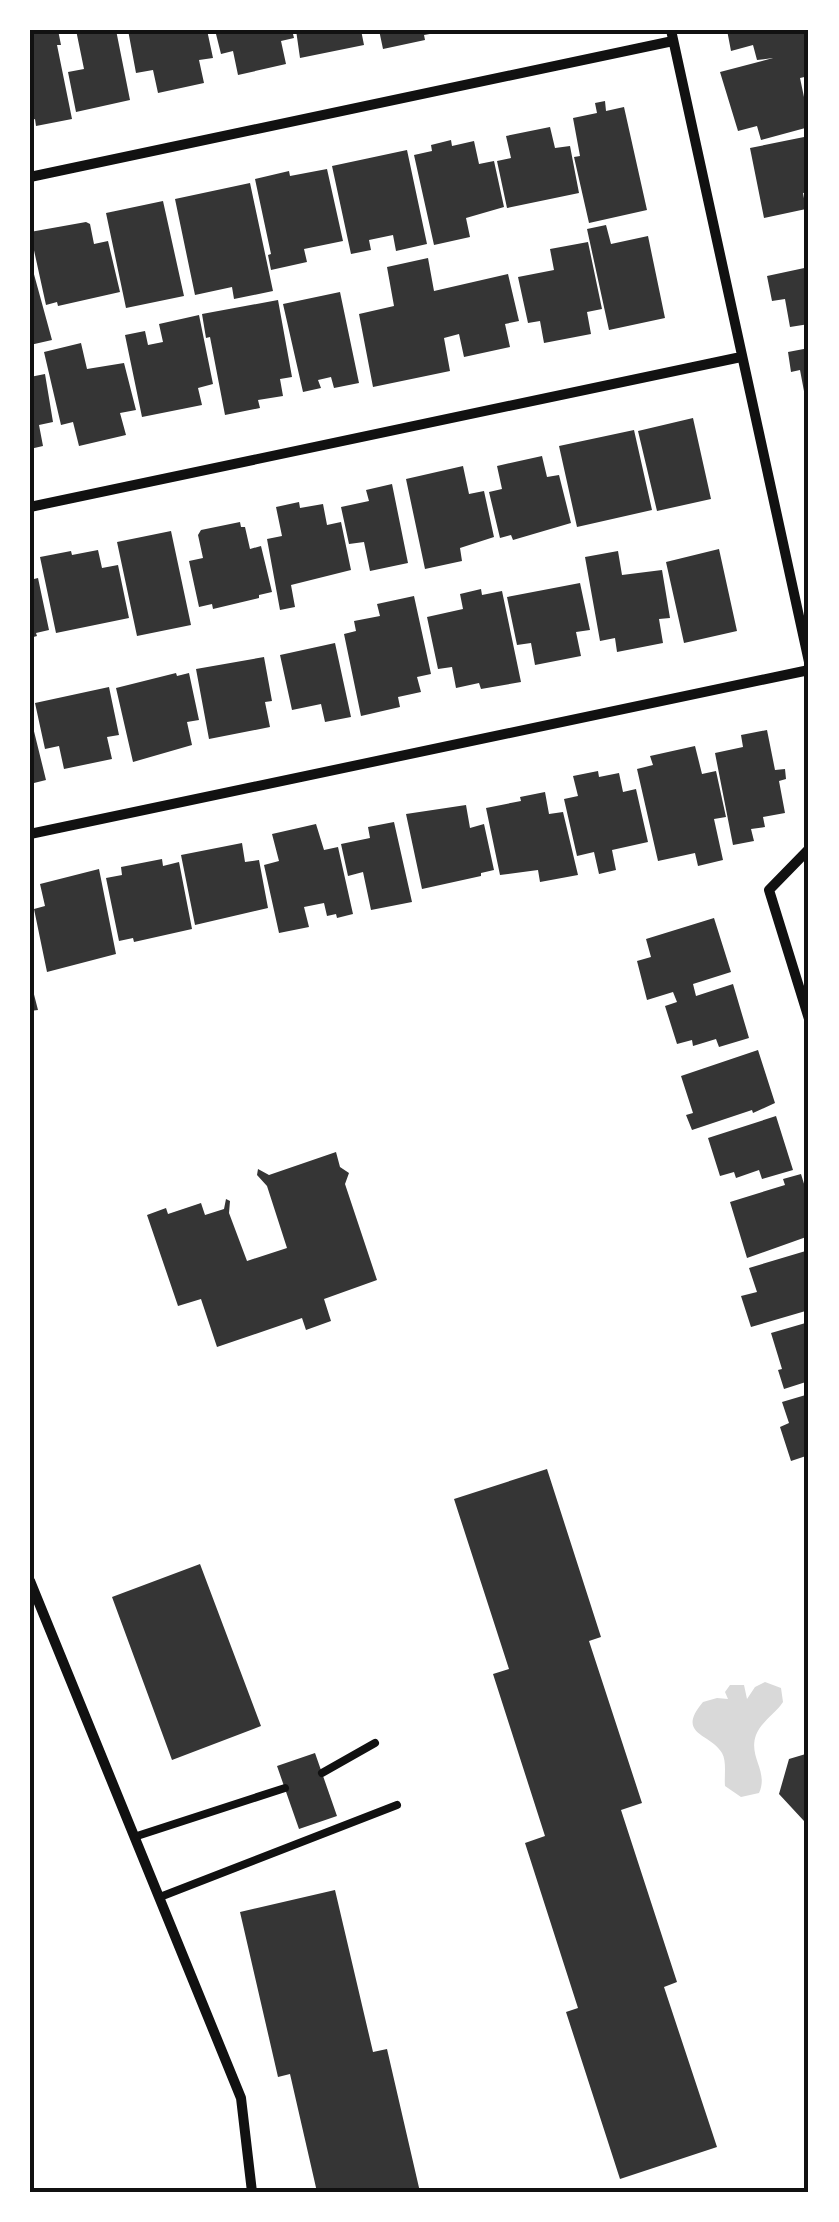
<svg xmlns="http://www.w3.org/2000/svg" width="839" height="2222" viewBox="0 0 839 2222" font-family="'Source Sans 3',sans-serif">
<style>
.water{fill:#d9d9d9}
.building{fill:#353535}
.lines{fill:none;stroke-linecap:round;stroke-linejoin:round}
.service{stroke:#111;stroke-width:8}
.minor{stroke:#111;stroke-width:10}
.neatline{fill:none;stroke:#111;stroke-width:4}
</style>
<rect width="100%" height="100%" fill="#fff"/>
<path class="water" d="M 765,1682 L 781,1688 L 783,1702 C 775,1714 761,1722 756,1735 C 748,1757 769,1771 759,1793 L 741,1797 L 725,1786 C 724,1776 727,1762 722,1753 C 711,1733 675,1735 703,1702 L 717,1698 L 728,1699 L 725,1692 L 730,1685 L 744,1685 L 747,1699 L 755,1687 Z"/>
<path class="building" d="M 30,30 L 58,30 L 61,45 L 57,45 L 72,119 L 36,126 L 35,119 L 30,121 Z
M 76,30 L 116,30 L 130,100 L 76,112 L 68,72 L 84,69 Z
M 128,30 L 207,30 L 213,58 L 199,60 L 204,83 L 158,93 L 153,70 L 136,73 Z
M 215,30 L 292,30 L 294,38 L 281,41 L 286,64 L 238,75 L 233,51 L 221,54 Z
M 296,30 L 361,30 L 364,45 L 300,58 Z
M 379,30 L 440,30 L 441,32 L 424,35 L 425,40 L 383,49 Z
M 727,30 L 809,30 L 809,47 L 804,49 L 809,76 L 800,78 L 804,97 L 809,96 L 809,127 L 761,140 L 757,126 L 738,131 L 720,72 L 773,58 L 757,60 L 753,45 L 731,51 Z
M 605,101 L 606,111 L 624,107 L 647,210 L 589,223 L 574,157 L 580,156 L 573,118 L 597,113 L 595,103 Z
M 550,127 L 555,148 L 570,146 L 579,193 L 507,208 L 497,161 L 511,158 L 506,136 Z
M 809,136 L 809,192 L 803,193 L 806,209 L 764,218 L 750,148 Z
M 451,140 L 452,146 L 474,141 L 479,164 L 494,161 L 504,207 L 466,218 L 470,237 L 434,245 L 414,155 L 432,151 L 431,145 Z
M 407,150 L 427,244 L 396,251 L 393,235 L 369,240 L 371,250 L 351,254 L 332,166 Z
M 327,169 L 343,241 L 304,249 L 307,262 L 271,270 L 268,255 L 271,254 L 255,179 L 289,171 L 290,176 Z
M 250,183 L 273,291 L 234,299 L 232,287 L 195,295 L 175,199 Z
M 163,201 L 184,296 L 126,308 L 106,213 Z
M 86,222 L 90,224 L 94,244 L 108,241 L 120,292 L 58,306 L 57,302 L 46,305 L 30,232 Z
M 606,225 L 611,244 L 648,236 L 665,318 L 609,330 L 587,229 Z
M 588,242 L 602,309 L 587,312 L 591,334 L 544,343 L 540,321 L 528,323 L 518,277 L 554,270 L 550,249 Z
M 428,258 L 434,291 L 508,274 L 519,321 L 505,324 L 510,347 L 464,357 L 459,334 L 444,338 L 450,371 L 373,387 L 359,314 L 394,306 L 387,267 Z
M 32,267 L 52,340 L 30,345 L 30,268 Z
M 809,267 L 809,324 L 790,327 L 785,299 L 772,301 L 767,276 Z
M 340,292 L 359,383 L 334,388 L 331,377 L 318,380 L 321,388 L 303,392 L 283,304 Z
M 278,300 L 292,377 L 280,379 L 283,396 L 258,400 L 260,408 L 225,415 L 210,337 L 206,338 L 202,314 Z
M 199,315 L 213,384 L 198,388 L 202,405 L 142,417 L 125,335 L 145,331 L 148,345 L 163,342 L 159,324 Z
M 81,343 L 87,369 L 124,363 L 136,410 L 120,413 L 126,435 L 79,446 L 73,422 L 61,425 L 44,352 Z
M 809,348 L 809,407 L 807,407 L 800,370 L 791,372 L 788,352 Z
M 45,374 L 53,422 L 39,425 L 43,446 L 30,449 L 30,377 Z
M 693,418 L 711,499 L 657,511 L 638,431 Z
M 634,430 L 652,510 L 577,527 L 559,446 Z
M 542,456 L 547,477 L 559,475 L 571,523 L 513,540 L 511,535 L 500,538 L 489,492 L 502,489 L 497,466 Z
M 463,466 L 469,494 L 484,491 L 494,537 L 460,548 L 462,561 L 425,569 L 406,479 Z
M 392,484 L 408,563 L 370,571 L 364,542 L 349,544 L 341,507 L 369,501 L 366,490 Z
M 299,502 L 300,508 L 323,504 L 327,525 L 341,522 L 351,570 L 291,585 L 295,607 L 280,610 L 267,539 L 282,536 L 276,507 Z
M 240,522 L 241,527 L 245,527 L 250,549 L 261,546 L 272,592 L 259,595 L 259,598 L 213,609 L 212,604 L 199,607 L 189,561 L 203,558 L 198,535 L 201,530 Z
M 171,531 L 191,625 L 137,636 L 117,542 Z
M 719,549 L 737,631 L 684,643 L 666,562 Z
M 98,550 L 102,568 L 118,565 L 129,618 L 56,633 L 40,557 L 71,551 L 72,555 Z
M 618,551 L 622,575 L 662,570 L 670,618 L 659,619 L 663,643 L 617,652 L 615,638 L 600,641 L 585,557 Z
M 38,578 L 49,630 L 36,633 L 37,636 L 30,638 L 30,580 Z
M 580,583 L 590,630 L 576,632 L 581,656 L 535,665 L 531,643 L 517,645 L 507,597 Z
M 481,589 L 482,595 L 502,591 L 521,682 L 481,689 L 479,683 L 456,688 L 452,667 L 438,669 L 427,617 L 463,609 L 460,594 Z
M 414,596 L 431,674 L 417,677 L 421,692 L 398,697 L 400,707 L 361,716 L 344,634 L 356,631 L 354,621 L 380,616 L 377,604 Z
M 335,643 L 351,717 L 325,722 L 321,704 L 292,710 L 280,655 Z
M 264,657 L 272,701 L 265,702 L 270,727 L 209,739 L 196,669 Z
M 176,673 L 177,676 L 189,673 L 199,720 L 187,722 L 192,745 L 133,762 L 116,688 Z
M 109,687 L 119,735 L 107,737 L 112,759 L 64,769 L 59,746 L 45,749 L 35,703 Z
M 30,715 L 46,780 L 30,784 Z
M 767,730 L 775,770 L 785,769 L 786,779 L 779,781 L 785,813 L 763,817 L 765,827 L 751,829 L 754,841 L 733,845 L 715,753 L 743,747 L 741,735 Z
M 695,746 L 702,774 L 716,771 L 726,817 L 714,819 L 723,860 L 698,866 L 695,853 L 658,861 L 637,769 L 653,765 L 650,756 Z
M 598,771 L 599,777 L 619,773 L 623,792 L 636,789 L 648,842 L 612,850 L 616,870 L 599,874 L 594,852 L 577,856 L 564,799 L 578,796 L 573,776 Z
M 545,792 L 549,814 L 563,812 L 578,875 L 540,882 L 538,870 L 500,875 L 486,808 L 521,801 L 520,797 Z
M 466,805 L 470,828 L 484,824 L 494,870 L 481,873 L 481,876 L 422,889 L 406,814 Z
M 394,822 L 412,902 L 371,910 L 363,872 L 348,876 L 341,844 L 370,838 L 368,827 Z
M 316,824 L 324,850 L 338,847 L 353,914 L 337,918 L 336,914 L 327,916 L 324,903 L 304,907 L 309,927 L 279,933 L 264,865 L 279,861 L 272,834 Z
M 242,843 L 245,862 L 259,860 L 268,908 L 195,925 L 181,855 Z
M 162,859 L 163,866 L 179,862 L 192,929 L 134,942 L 133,938 L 119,941 L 106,878 L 122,875 L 121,867 Z
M 99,869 L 116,954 L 47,972 L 34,909 L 45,906 L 40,884 Z
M 714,918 L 731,972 L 693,984 L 696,996 L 733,984 L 749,1038 L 719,1047 L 716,1039 L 693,1046 L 692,1040 L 677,1044 L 665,1006 L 677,1002 L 673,992 L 647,1000 L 637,961 L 651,957 L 646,939 Z
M 30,979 L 38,1010 L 30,1011 Z
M 758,1050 L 775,1103 L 753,1113 L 752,1110 L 692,1130 L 686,1115 L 693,1113 L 681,1076 Z
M 776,1116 L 793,1170 L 762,1179 L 759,1170 L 736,1178 L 734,1172 L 720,1176 L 708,1138 Z
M 336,1152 L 340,1167 L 349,1173 L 345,1184 L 377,1280 L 324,1299 L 331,1321 L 306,1330 L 302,1318 L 217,1347 L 201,1299 L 178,1306 L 147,1215 L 166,1208 L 168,1214 L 201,1203 L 205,1215 L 224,1209 L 226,1199 L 230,1201 L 229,1213 L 247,1261 L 287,1248 L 267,1186 L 257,1175 L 258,1169 L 269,1175 Z
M 801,1174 L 809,1200 L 805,1202 L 809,1236 L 747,1258 L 730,1202 L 785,1185 L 783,1179 Z
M 809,1250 L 809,1310 L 751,1327 L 741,1296 L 757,1292 L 749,1268 Z
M 809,1322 L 809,1381 L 784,1389 L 778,1370 L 782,1369 L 771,1333 Z
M 809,1394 L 809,1455 L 791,1461 L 780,1427 L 789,1423 L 782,1402 Z
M 547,1469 L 601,1637 L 589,1641 L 642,1803 L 621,1810 L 677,1982 L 664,1987 L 717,2147 L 620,2179 L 566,2012 L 578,2008 L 525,1843 L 545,1836 L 493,1674 L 509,1669 L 454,1499 Z
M 200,1564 L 261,1726 L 172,1760 L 112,1597 Z
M 315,1753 L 337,1816 L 299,1829 L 277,1766 Z
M 809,1753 L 809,1819 L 804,1821 L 779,1794 L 789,1759 Z
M 335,1890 L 373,2052 L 387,2049 L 420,2192 L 317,2192 L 290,2074 L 278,2077 L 240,1912 Z"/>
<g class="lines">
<path class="service" d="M 322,1773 L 375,1743
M 134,1837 L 285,1788
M 160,1897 L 397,1805"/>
<path class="minor" d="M 671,30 L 809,662
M 30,177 L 673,41
M 30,507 L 741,357
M 30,834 L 809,670
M 809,849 L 769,890 L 809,1019
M 30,1581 L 241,2098 L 252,2192"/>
</g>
<rect width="839" height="2222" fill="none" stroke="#ffffff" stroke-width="65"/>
<rect x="32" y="32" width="774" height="2158" class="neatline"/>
</svg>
